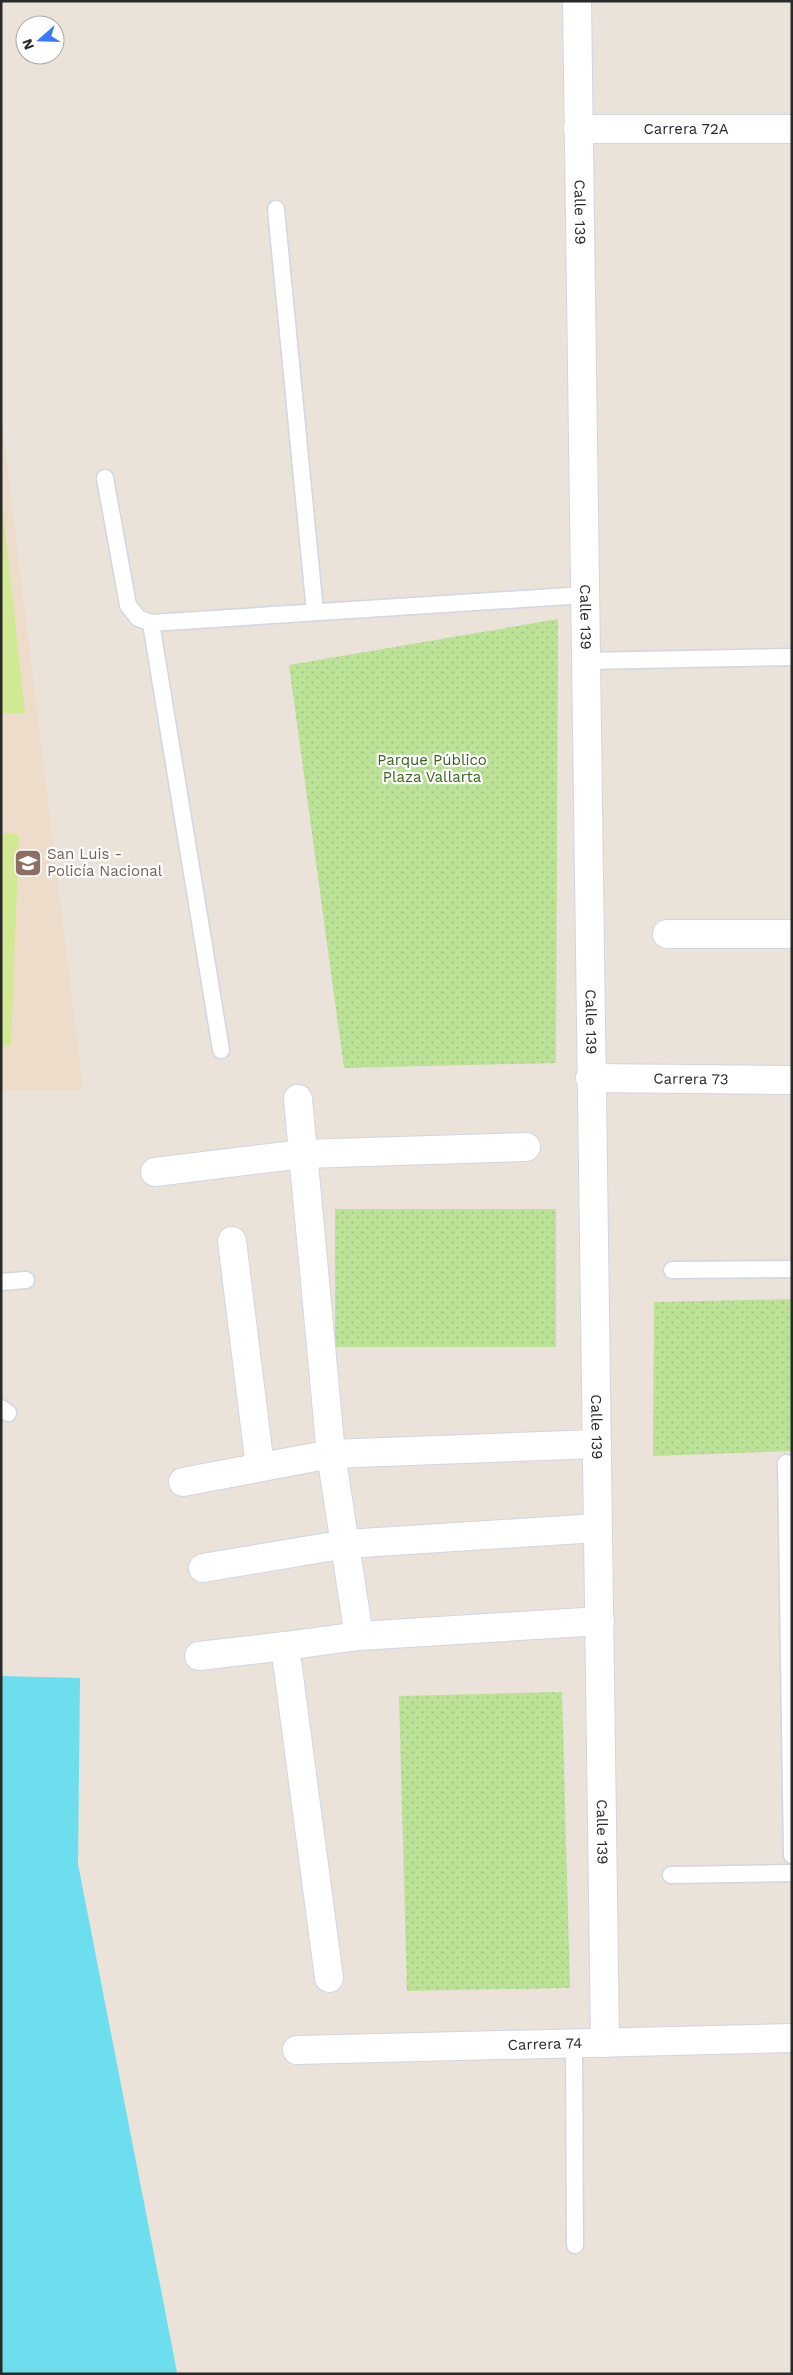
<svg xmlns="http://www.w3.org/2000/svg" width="793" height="2375" viewBox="0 0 793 2375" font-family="'Work Sans',sans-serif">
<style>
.education{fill:#eddcc9}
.park{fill:url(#park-dots)}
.pitch{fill:#d1e992}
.water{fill:#6ddeee}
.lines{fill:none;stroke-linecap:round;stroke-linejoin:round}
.service-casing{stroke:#d0d6e2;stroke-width:19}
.minor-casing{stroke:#d0d6e2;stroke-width:30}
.service{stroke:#fff;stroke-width:16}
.minor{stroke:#fff;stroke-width:28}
.labels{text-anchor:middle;stroke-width:4.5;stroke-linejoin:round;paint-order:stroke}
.street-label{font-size:15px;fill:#292929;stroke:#fff}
.park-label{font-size:15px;fill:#34651a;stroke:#fff}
.education-label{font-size:15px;fill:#785e54;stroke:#fff;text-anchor:start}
</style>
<defs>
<pattern id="park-dots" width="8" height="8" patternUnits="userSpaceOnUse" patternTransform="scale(1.25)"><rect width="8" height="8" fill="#bbe297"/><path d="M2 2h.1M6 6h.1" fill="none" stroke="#a1c282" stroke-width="1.8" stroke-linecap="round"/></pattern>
</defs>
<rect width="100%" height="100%" fill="#ebe2da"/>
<path class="education" d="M 1,414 L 28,637 L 83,1090 L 1,1090 Z"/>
<path class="park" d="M 558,619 L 556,1063 L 344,1068 L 289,665 Z
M 335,1209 L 556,1209 L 556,1347 L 335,1347 Z
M 792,1299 L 792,1451 L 653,1456 L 654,1302 Z
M 562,1692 L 570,1988 L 407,1991 L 399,1696 Z"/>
<path class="pitch" d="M 1,493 L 25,713 L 1,713 Z
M 1,833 L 19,834 L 11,1045 L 1,1045 Z"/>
<path class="water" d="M 1,1676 L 80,1678 L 78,1864 L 177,2372 L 173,2374 L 1,2374 Z"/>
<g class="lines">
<g class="service-casing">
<path id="service" d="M 276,209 L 315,612
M 105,478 L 128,605 L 138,618 L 151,623 L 584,595
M 151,623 L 221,1050
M 585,661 L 792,657
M 672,1270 L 792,1269
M 1,1282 L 26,1280
M 1,1408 L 8,1413
M 786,1463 L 792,1855
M 671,1875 L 792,1873
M 574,2044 L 575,2245"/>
</g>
<g class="minor-casing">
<g id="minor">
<path id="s1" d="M 577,1 L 605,2043"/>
<path id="s2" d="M 578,129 L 792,129"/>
<path d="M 667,934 L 792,934"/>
<path id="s3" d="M 590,1078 L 792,1080"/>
<path d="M 298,1099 L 331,1454 L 359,1636 L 600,1621"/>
<path d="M 155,1172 L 303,1154 L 526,1147"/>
<path d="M 232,1241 L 260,1467"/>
<path d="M 183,1482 L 331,1454 L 597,1444"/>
<path d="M 203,1568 L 346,1544 L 597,1528"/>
<path d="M 199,1656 L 285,1646"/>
<path d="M 329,1978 L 285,1646 L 359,1636"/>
<path id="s4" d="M 297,2050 L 792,2038"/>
</g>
</g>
<use href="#service" class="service"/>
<use href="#minor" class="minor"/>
</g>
<defs>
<g id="school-square" transform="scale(1.4375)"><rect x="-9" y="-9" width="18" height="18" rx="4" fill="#8d6e63" stroke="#fff"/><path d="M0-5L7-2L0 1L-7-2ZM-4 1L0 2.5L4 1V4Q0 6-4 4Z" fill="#fff"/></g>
</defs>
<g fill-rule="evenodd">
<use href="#school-square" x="28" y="863"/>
</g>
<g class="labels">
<g class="street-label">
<text dy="5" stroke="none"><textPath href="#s2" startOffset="108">Carrera 72A</textPath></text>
<text dy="5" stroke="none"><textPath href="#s1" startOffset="211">Calle 139</textPath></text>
<text dy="5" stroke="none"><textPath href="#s1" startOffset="616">Calle 139</textPath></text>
<text dy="5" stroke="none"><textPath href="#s1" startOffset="1021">Calle 139</textPath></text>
<text dy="5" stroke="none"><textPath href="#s3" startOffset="101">Carrera 73</textPath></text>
<text dy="5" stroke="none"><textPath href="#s1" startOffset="1426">Calle 139</textPath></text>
<text dy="5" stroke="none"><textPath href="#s1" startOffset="1831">Calle 139</textPath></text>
<text dy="5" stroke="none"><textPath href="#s4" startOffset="248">Carrera 74</textPath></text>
</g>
<g class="park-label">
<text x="432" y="765">Parque Público<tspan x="432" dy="17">Plaza Vallarta</tspan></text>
</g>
<g class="education-label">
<text x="47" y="859">San Luis -<tspan x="47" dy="17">Policía Nacional</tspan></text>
</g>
</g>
<rect width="793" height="2375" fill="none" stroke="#292929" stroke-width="5"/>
<g transform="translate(40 40) rotate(250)"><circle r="24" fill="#ffffff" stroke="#a9a9a9"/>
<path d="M0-4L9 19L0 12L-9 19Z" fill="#3a79f9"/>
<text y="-8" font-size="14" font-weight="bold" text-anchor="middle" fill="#292929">N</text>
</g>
</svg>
